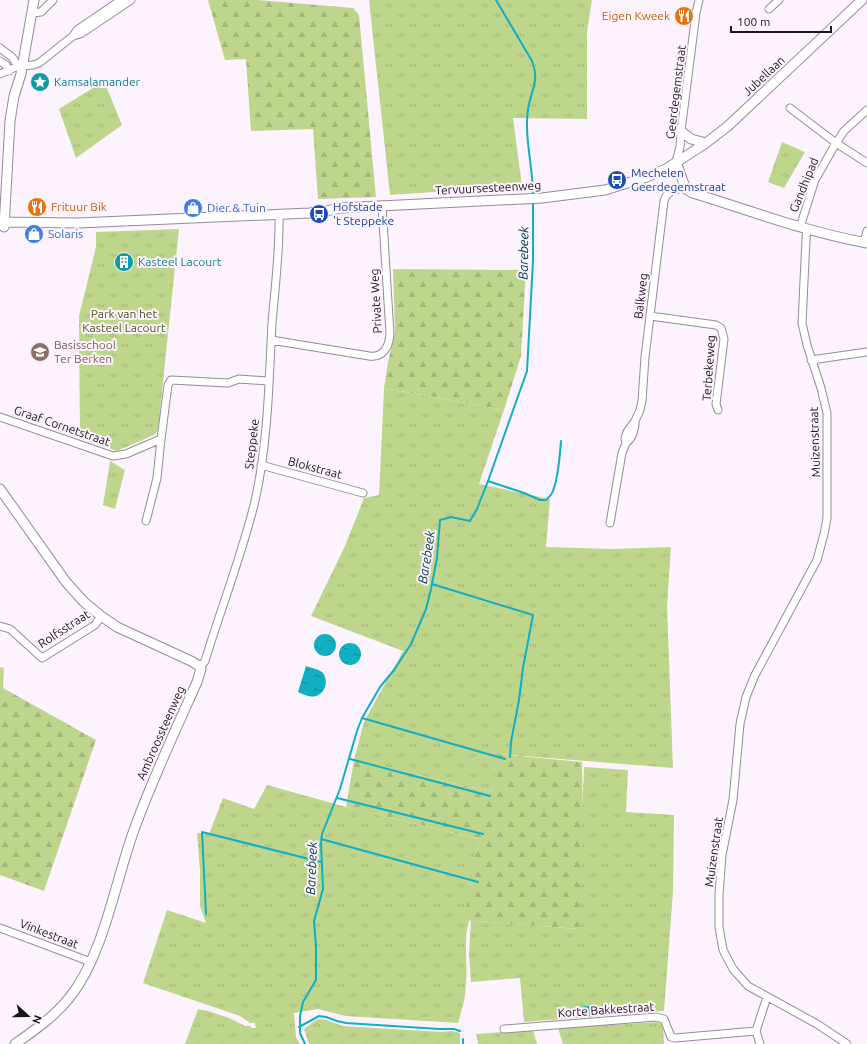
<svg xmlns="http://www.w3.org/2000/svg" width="867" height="1044" viewBox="0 0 867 1044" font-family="Ubuntu,sans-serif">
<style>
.grass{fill:url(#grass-tufts)}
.forest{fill:url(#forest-firs)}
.water{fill:url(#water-ripples)}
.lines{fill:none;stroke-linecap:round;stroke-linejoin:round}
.stream{stroke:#11afc1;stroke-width:2}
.street-casing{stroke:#968a96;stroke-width:9}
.secondary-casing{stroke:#968a96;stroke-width:11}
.street{stroke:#fff;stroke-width:7}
.secondary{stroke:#fff;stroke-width:9}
.labels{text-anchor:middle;stroke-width:4;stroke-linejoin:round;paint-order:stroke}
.food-label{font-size:12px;fill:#c56008;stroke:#fdf3fe;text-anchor:end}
.street-label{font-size:12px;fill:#1b161b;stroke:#fdf3fe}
.culture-label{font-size:12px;fill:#0d838f;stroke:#fdf3fe;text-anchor:start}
.transit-label{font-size:12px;fill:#164399;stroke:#fdf3fe;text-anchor:start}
.shop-label{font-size:12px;fill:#366cbe;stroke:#fdf3fe;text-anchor:start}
.park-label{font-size:12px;fill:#47581b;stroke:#fdf3fe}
.education-label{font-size:12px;fill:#785e54;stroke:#fdf3fe;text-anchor:start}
.water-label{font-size:13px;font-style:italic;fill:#004048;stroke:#fdf3fe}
</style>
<defs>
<pattern id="grass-tufts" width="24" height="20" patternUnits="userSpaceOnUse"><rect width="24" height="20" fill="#bed68c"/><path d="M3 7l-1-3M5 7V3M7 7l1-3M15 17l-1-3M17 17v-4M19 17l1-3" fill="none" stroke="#a3b778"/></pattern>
<pattern id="forest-firs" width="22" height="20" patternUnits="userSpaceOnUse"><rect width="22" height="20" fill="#bed68c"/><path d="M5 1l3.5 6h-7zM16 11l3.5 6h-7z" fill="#a3b778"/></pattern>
<pattern id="water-ripples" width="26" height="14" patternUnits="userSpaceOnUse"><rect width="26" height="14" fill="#11afc1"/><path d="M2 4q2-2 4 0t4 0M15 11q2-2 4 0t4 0" fill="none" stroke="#0f8d9c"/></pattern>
</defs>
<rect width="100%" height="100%" fill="#fdf3fe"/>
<path class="grass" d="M 369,0 L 592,0 L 587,32 L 587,119 L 513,118 L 522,186 L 390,195 Z
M 104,81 L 122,125 L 76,158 L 59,109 Z
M 782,142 L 805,152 L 784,188 L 768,182 Z
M 179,229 L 158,430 L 154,435 L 117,451 L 80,438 L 79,316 L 96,247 L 96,232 Z
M 384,388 L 504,410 L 479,484 L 550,499 L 546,547 L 612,549 L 671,547 L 667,606 L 673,768 L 499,754 L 492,792 L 354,760 L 364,722 L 403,651 L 311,616 L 345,546 L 364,498 L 379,495 Z
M 110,461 L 125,470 L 115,509 L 103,505 Z
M 584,767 L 628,770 L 626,812 L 674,815 L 673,892 L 664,1011 L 524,1022 L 520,978 L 471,982 L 469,953 L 471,921 L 469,921 C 463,941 468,962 466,983 C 466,997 462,1009 458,1023 L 345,1016 L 318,1009 L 294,1013 L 296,1037 L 300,1044 L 185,1044 L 198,1009 L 208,1011 L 229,1018 L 245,1026 L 251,1026 L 251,1028 L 256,1028 L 255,1023 L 250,1023 L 240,1016 L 143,983 L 167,910 L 206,923 L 200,906 L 200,870 L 197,833 L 209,834 L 223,798 L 254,809 L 267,785 L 346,807 L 479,839 L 465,920 L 578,929 Z
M 318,1019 L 327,1020 L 342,1026 L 441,1032 L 452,1031 L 460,1033 L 460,1044 L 309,1044 L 304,1029 L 313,1022 Z
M 659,1022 L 663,1026 L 664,1044 L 563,1044 L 558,1028 Z
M 533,1030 L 537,1044 L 478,1044 L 476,1034 Z"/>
<path class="forest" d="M 208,0 L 258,0 L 353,8 L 359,15 L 376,197 L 318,199 L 313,129 L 251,131 L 246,59 L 225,60 Z
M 393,269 L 526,270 L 521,356 L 504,410 L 384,388 L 388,362 L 395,332 Z
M 0,667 L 4,668 L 3,688 L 96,740 L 44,891 L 0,875 Z
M 498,754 L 582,762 L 583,819 L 579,929 L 464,920 L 479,839 L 346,807 L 354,760 L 492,792 Z"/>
<path class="water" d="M314 645a11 11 0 1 1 22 0a11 11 0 1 1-22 0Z
M339 654a11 11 0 1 1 22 0a11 11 0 1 1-22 0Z
M 306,666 C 311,668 318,669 322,672 C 329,679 326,693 316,696 C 310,698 303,694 298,692 Z
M 584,1006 L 608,1007 L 609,1012 L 597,1015 L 584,1016 L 582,1013 Z"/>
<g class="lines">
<path class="stream" d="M 496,0 L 532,61 C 540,81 531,90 528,109 C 524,137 533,167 533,195
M 488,481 L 524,493 L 540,500 L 546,500 C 548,497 551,496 552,493 C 558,482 560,454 561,441
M 432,584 L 533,615 L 523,668 L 519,700 L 511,742 L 510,757
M 362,718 L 505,759
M 350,759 L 490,796
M 337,798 L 483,834
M 321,839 L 478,882
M 206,914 L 202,832 L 321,862
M 299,1027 L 319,1016 L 326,1017 L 337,1021 L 346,1023 L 439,1029 L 454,1029 L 460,1031
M 305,1044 L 300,1033 L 300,1016 L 303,1002 L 316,980 L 316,946 L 314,921 L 323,889 L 321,843 L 322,834 L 340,789 L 357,731 L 362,718 L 380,687 L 394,670 L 411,644 L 426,609 L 431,589 L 437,558 L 440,520 L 451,517 L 470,521 L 477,509 L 488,481 L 527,371 L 533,261 L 533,201
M 463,1044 L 463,1039"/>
<g class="street-casing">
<path id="street" d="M 769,9 L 779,0
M 32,13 L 41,12 L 53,0
M 73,36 L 80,34 L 85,31 L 131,0
M 0,48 L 12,57 L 18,66
M 0,61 L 6,65 L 9,71
M 0,74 L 18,66 L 33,65 L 39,63 L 73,36 L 77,30 L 121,0
M 790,108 L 836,143 L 844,131 L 867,110
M 676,162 L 680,147 L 681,131 L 696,13 L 699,0
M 800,227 L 815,180 L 836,143 L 867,163
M 807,229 L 806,239 L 802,323 L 807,345 L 821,388 L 827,413 L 827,518 L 824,534 L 817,560 L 755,675 L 746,697 L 740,724 L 733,800 L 722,855 L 719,894 L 719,927 L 723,950 L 733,969 L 748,986 L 817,1024 L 847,1044
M 864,242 L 867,231
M 650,316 L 716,325 L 721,328 L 724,339 L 716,404 L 718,410
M 271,340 L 369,356 C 383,358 389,347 390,334 L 382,205
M 811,360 L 867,352
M 0,417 L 113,456 L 126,454 L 161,439 L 168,385 L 171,380 L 228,383 L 239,379 L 268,381
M 635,421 C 635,429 633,438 626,443 L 625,438 L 627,432 L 635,421 L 640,410 L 642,401 L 645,357 L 664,201 C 667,190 675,190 685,187
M 261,465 L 363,493
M 146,521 L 157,478 L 161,439
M 610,523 L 622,453 L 626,443
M 0,626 L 10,629 L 42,658 L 95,625 L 101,616
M 200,667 L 205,661 C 221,608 242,555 255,501 C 268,443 269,382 272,323 C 275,287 280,250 279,214
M 0,928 L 91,962
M 504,1029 L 656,1017 L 664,1019 L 671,1037 L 675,1038 L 756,1031 L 767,997
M 756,1031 L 760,1044"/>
</g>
<g class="secondary-casing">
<path id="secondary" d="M 681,131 L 691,139 L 706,143
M 676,162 L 685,187 L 686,189 L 693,193 C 751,211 807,232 867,243
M 0,222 L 78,223 L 309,213 L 322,212 L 340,208 L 542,198 L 605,190 L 644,178 L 666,169 L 706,143 L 728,126 L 862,0
M 4,227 L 10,121 L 14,96 L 21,74 L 34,0
M 0,489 L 66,582 L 84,602 L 101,616 L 117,627 L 191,661 L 199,666 L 201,669 L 197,682 C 175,731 152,780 134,830 C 115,882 104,954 70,997 C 55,1016 35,1030 15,1044"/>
</g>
<use href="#street" class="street"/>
<use href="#secondary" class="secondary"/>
</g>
<defs>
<g id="restaurant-disc" transform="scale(1)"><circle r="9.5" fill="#e8710a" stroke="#fdf3fe"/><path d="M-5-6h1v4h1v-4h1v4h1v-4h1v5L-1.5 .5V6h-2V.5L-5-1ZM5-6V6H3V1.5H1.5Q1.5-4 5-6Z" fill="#fff"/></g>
<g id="sight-disc" transform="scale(1)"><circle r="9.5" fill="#0f9aa8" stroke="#fdf3fe"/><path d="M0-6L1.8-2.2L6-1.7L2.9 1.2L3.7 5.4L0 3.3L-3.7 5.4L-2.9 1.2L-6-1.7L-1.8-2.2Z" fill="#fff"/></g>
<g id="bus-disc" transform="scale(1)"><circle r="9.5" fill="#1a4fb4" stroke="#fdf3fe"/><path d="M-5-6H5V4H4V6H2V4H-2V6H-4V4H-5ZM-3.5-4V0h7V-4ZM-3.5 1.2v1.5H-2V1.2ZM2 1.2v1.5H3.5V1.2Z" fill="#fff"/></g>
<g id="shop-disc" transform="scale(1)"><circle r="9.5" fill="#3f7fe0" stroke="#fdf3fe"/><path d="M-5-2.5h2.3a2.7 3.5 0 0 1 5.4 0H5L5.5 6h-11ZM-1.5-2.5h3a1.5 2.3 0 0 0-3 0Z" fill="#fff"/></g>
<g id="building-disc" transform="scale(1)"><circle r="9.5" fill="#0f9aa8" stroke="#fdf3fe"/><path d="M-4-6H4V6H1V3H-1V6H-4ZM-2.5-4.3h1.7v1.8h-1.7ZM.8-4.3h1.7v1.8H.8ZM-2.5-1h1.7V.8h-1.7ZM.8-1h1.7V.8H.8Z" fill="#fff"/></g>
<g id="school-disc" transform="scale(1)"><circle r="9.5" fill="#8d6e63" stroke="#fdf3fe"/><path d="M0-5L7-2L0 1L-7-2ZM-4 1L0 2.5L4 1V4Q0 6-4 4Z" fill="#fff"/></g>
</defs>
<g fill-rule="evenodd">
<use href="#restaurant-disc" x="684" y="16"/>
<use href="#sight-disc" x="40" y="82"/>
<use href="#bus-disc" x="617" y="180"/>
<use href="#restaurant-disc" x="37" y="207"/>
<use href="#shop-disc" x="193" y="208"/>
<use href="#bus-disc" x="319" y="214"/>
<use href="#shop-disc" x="34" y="234"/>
<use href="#building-disc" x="124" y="262"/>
<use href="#school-disc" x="40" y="352"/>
</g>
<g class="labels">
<g class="food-label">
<text x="670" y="20">Eigen Kweek</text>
<text x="51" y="211" text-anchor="start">Frituur Bik</text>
</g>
<g class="street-label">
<text transform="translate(764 76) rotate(-43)" y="4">Jubellaan</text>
<text transform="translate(676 92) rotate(-83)" y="4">Geerdegemstraat</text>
<text transform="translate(804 185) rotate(-68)" y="4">Gandhipad</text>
<text transform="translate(488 188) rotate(-3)" y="4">Tervuursesteenweg</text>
<text transform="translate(641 296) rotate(-83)" y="4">Balkweg</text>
<text transform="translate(376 301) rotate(-93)" y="4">Private Weg</text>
<text transform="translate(709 368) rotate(-86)" y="4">Terbekeweg</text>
<text transform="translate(62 426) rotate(19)" y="4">Graaf Cornetstraat</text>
<text transform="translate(815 442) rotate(-92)" y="4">Muizenstraat</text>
<text transform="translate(252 444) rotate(-83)" y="4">Steppeke</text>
<text transform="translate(315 468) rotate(15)" y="4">Blokstraat</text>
<text transform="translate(64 629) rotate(-33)" y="4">Rolfsstraat</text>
<text transform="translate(161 733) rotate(-66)" y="4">Ambroossteenweg</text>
<text transform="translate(714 852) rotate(-82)" y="4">Muizenstraat</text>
<text transform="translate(49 934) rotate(21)" y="4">Vinkestraat</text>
<text transform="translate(606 1010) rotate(-4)" y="4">Korte Bakkestraat</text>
</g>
<g class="culture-label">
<text x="54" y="86">Kamsalamander</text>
<text x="138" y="266">Kasteel Lacourt</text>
</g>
<g class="transit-label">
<text x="631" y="177">Mechelen<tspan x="631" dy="14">Geerdegemstraat</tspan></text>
<text x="333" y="211">Hofstade<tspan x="333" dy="14">'t Steppeke</tspan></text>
</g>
<g class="shop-label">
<text x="207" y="212">Dier &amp; Tuin</text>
<text x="48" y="238">Solaris</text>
</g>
<g class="park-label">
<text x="124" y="318">Park van het<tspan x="124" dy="14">Kasteel Lacourt</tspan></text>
</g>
<g class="education-label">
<text x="54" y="349">Basisschool<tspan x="54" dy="14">Ter Berken</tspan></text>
</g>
<g class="water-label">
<text transform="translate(523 253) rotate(-89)" y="5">Barebeek</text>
<text transform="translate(426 557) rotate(-81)" y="5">Barebeek</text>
<text transform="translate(311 868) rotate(-88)" y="5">Barebeek</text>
</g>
</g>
<g transform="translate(28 1016) rotate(111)" stroke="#fdf3fe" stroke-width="3" paint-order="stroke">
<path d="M0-3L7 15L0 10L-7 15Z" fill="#1b161b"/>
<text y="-6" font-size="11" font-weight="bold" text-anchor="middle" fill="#1b161b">N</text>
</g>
<path d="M731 26v6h100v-6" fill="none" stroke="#1b161b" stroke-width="2"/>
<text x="737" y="26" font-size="12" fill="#1b161b" stroke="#fdf3fe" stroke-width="3" paint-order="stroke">100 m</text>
</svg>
